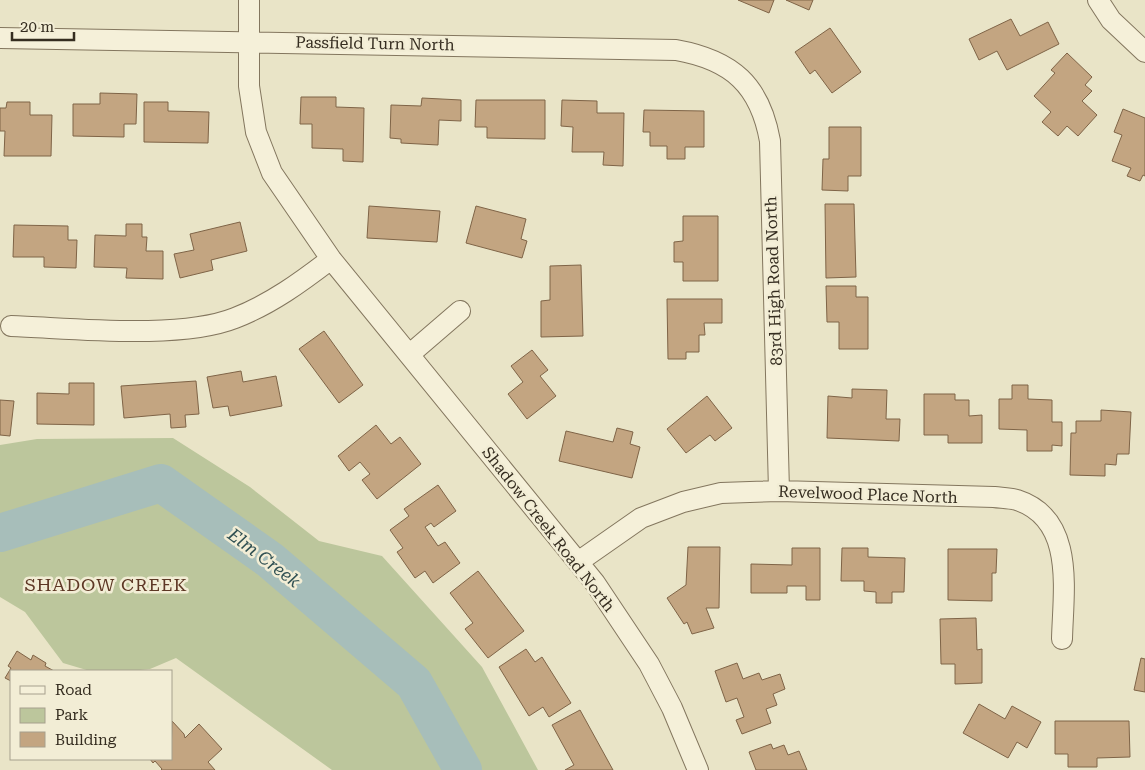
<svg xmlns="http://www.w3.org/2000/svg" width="1145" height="770" viewBox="0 0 1145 770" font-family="'Roboto Serif',serif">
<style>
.green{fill:#bcc69c}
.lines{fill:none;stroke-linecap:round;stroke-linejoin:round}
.river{stroke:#a7beba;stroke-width:38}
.building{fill:#c3a581;stroke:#7f6447}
.minor-casing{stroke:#83765e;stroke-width:22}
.minor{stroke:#f5f0d9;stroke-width:20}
.labels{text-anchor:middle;stroke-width:5;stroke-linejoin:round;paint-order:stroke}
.street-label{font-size:16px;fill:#352d20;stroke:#f2edd5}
.water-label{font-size:18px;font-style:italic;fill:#315153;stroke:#f2edd5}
.neighbourhood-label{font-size:18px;letter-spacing:1px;fill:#5d3724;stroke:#f2edd5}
</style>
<rect width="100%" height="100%" fill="#e9e4c7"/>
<path class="green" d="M 173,438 L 250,487 L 319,541 L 382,556 L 482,667 L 538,770 L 332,770 L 176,658 L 150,669 L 130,671 L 90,671 L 63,663 L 25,612 L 0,597 L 0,445 L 37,439 Z"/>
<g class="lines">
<path class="river" d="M 0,533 L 161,483 L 270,560 L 414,683 L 463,770"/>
</g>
<path class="building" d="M 738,0 L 774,0 L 769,13 Z
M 786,0 L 813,0 L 809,10 Z
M 1011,19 L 1020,36 L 1048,22 L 1059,44 L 1007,70 L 997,51 L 979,60 L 969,39 Z
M 830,28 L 861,72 L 832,93 L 815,70 L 810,74 L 795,52 Z
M 1067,53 L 1092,77 L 1085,85 L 1092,91 L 1082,101 L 1097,115 L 1078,136 L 1067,126 L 1058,136 L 1042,122 L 1051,112 L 1034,96 L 1055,73 L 1051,70 Z
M 100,93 L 137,94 L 136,124 L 124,124 L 124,137 L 73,136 L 73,104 L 100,104 Z
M 301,97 L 336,97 L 336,107 L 364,108 L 363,162 L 343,161 L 343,149 L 312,148 L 312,124 L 300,124 Z
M 422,98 L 461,100 L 461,121 L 439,120 L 438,145 L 401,143 L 401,139 L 390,138 L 391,105 L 421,106 Z
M 476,100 L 545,100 L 545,139 L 487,138 L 487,127 L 475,127 Z
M 562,100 L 597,101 L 597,113 L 624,113 L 623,166 L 603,165 L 604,152 L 572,152 L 573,127 L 561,126 Z
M 7,102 L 30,102 L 30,115 L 52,115 L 51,156 L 4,156 L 5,131 L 0,131 L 0,108 L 6,108 Z
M 144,102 L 168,102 L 168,111 L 209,112 L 208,143 L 144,142 Z
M 1123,109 L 1145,118 L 1145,176 L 1143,175 L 1140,181 L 1127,176 L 1131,168 L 1112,161 L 1122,135 L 1114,132 Z
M 644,110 L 704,111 L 704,147 L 685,147 L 685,159 L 667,159 L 667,146 L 650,146 L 650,132 L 643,132 Z
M 829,127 L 861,127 L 861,176 L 848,176 L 848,191 L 822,190 L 823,159 L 829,159 Z
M 825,204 L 854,204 L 856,277 L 826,278 Z
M 369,206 L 440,211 L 437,242 L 367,238 Z
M 476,206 L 526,219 L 521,239 L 527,241 L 522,258 L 466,243 Z
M 683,216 L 718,216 L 718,281 L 683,281 L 683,262 L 674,262 L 674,242 L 683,241 Z
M 240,222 L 247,251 L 211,260 L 213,270 L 180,278 L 174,254 L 194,250 L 190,234 Z
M 126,224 L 142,224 L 142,237 L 147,237 L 146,251 L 163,251 L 163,279 L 126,278 L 127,268 L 94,267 L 95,235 L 126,236 Z
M 14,225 L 68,226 L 68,240 L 77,240 L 76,268 L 44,267 L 44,257 L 13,257 Z
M 581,265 L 583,336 L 541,337 L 541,301 L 550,300 L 550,266 Z
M 826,286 L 856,286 L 856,297 L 868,297 L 868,349 L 839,349 L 839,322 L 827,322 Z
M 667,299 L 722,299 L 722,323 L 704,323 L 705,335 L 699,335 L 699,352 L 686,352 L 686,359 L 668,359 Z
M 324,331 L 363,385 L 339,403 L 299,349 Z
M 532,350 L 548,370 L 540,376 L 556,396 L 527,419 L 508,394 L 523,382 L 511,366 Z
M 241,371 L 243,382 L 276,376 L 282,406 L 230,416 L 228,406 L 213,408 L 207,377 Z
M 196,381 L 199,414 L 185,415 L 186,427 L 171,428 L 170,414 L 124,418 L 121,386 Z
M 69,383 L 94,383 L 94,425 L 37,424 L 37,393 L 69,394 Z
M 1012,385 L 1028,385 L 1028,399 L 1052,400 L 1052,422 L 1062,422 L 1062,446 L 1052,445 L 1052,451 L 1027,451 L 1027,430 L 999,429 L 999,399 L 1012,399 Z
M 852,389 L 887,390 L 886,419 L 900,419 L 899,441 L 827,438 L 828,396 L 852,398 Z
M 924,394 L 955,394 L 955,400 L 969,400 L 969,416 L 982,415 L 982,443 L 948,443 L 948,435 L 924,435 Z
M 707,396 L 732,428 L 715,441 L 710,435 L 686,453 L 667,429 Z
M 0,400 L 14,401 L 10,436 L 0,435 Z
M 1101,410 L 1131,412 L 1129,454 L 1117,454 L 1116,465 L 1105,464 L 1105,476 L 1070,475 L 1071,433 L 1076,433 L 1076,421 L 1101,421 Z
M 376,425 L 391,444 L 400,437 L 421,464 L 377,499 L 362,480 L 370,474 L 360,462 L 349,471 L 338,456 Z
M 617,428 L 633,432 L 630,444 L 640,447 L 632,478 L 559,461 L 566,431 L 613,442 Z
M 438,485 L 456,511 L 434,527 L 431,523 L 425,527 L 438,546 L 445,542 L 460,563 L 433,583 L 425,571 L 415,578 L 397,552 L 403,548 L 390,530 L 409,516 L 404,509 Z
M 688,547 L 720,547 L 719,608 L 706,608 L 714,628 L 692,634 L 687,622 L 684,624 L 667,598 L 686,585 Z
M 792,548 L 820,548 L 820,600 L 806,600 L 806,586 L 787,586 L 787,593 L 751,593 L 751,564 L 792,565 Z
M 842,548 L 868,548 L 868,557 L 905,558 L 904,592 L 892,592 L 892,603 L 876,603 L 876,592 L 864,591 L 864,581 L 841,581 Z
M 948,549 L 997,549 L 996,573 L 992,573 L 992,601 L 948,600 Z
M 478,571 L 524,631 L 488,658 L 465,629 L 473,623 L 450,593 Z
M 976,618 L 977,650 L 982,649 L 982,683 L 955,684 L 955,664 L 941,664 L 940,619 Z
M 526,649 L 535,662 L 542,657 L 571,703 L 549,717 L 543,707 L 529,716 L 499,667 Z
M 17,651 L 31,660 L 33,655 L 46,663 L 45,666 L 54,671 L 11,671 L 11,681 L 5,678 L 11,668 L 8,666 Z
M 1141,658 L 1145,659 L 1145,692 L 1134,690 Z
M 737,663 L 743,679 L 759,673 L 762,680 L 780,674 L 785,689 L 773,694 L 777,705 L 766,709 L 771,723 L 742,734 L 736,720 L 744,717 L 737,698 L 726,702 L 715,671 Z
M 979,704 L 1005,719 L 1012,706 L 1041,722 L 1027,748 L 1017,742 L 1008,758 L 963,733 Z
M 580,710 L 613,770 L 565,770 L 574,765 L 552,725 Z
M 172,721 L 184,734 L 185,738 L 199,724 L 222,749 L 208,762 L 215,770 L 161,770 L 162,769 L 155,761 L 153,763 L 150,759 L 171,759 Z
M 1055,721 L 1129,721 L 1130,757 L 1097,758 L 1097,767 L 1068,767 L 1068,754 L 1055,754 Z
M 771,744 L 773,749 L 784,745 L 788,755 L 799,751 L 807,770 L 756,770 L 749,752 Z"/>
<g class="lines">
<g class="minor-casing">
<path id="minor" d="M 249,0 L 249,86 L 256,132 L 272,173 L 331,259 L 595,583 L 649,664 L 672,708 L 698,770
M 1098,0 L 1111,20 L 1145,52
M 0,38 L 676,50 C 732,60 760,85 770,141 L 779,491
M 11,326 C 71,328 180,340 235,318 C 271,304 301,282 331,259
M 410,354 L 460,311
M 578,562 L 641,518 L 683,502 L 721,493 L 779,491 L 994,497 C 1002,498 1010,498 1017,500 C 1076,519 1063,592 1062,639"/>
</g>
<use href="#minor" class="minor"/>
</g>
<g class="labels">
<g class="street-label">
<text transform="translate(375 43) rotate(1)" y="6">Passfield Turn North</text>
<text transform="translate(773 281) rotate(-92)" y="6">83rd High Road North</text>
<text transform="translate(868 494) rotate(2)" y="6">Revelwood Place North</text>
<text transform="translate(549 529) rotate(52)" y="6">Shadow Creek Road North</text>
</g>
<g class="water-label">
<text transform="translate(264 558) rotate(37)" y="6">Elm Creek</text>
</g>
<g class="neighbourhood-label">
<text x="106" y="591">SHADOW CREEK</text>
</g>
</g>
<rect x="10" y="670" width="162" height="90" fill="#f2edd5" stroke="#a6a08d"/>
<rect x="20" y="686" width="25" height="8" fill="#f5f0d9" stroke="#a6a08d"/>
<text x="55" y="695" font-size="15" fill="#352d20">Road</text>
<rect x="20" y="708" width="25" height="15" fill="#bcc69c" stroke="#a6a08d"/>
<text x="55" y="720" font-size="15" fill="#352d20">Park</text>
<rect x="20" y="732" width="25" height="15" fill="#c3a581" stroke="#a6a08d"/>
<text x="55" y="745" font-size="15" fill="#352d20">Building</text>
<path d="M12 32v8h62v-8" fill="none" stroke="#352d20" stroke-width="2.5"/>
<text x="20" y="32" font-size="15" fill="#352d20" stroke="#f2edd5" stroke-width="4" paint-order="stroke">20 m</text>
</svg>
